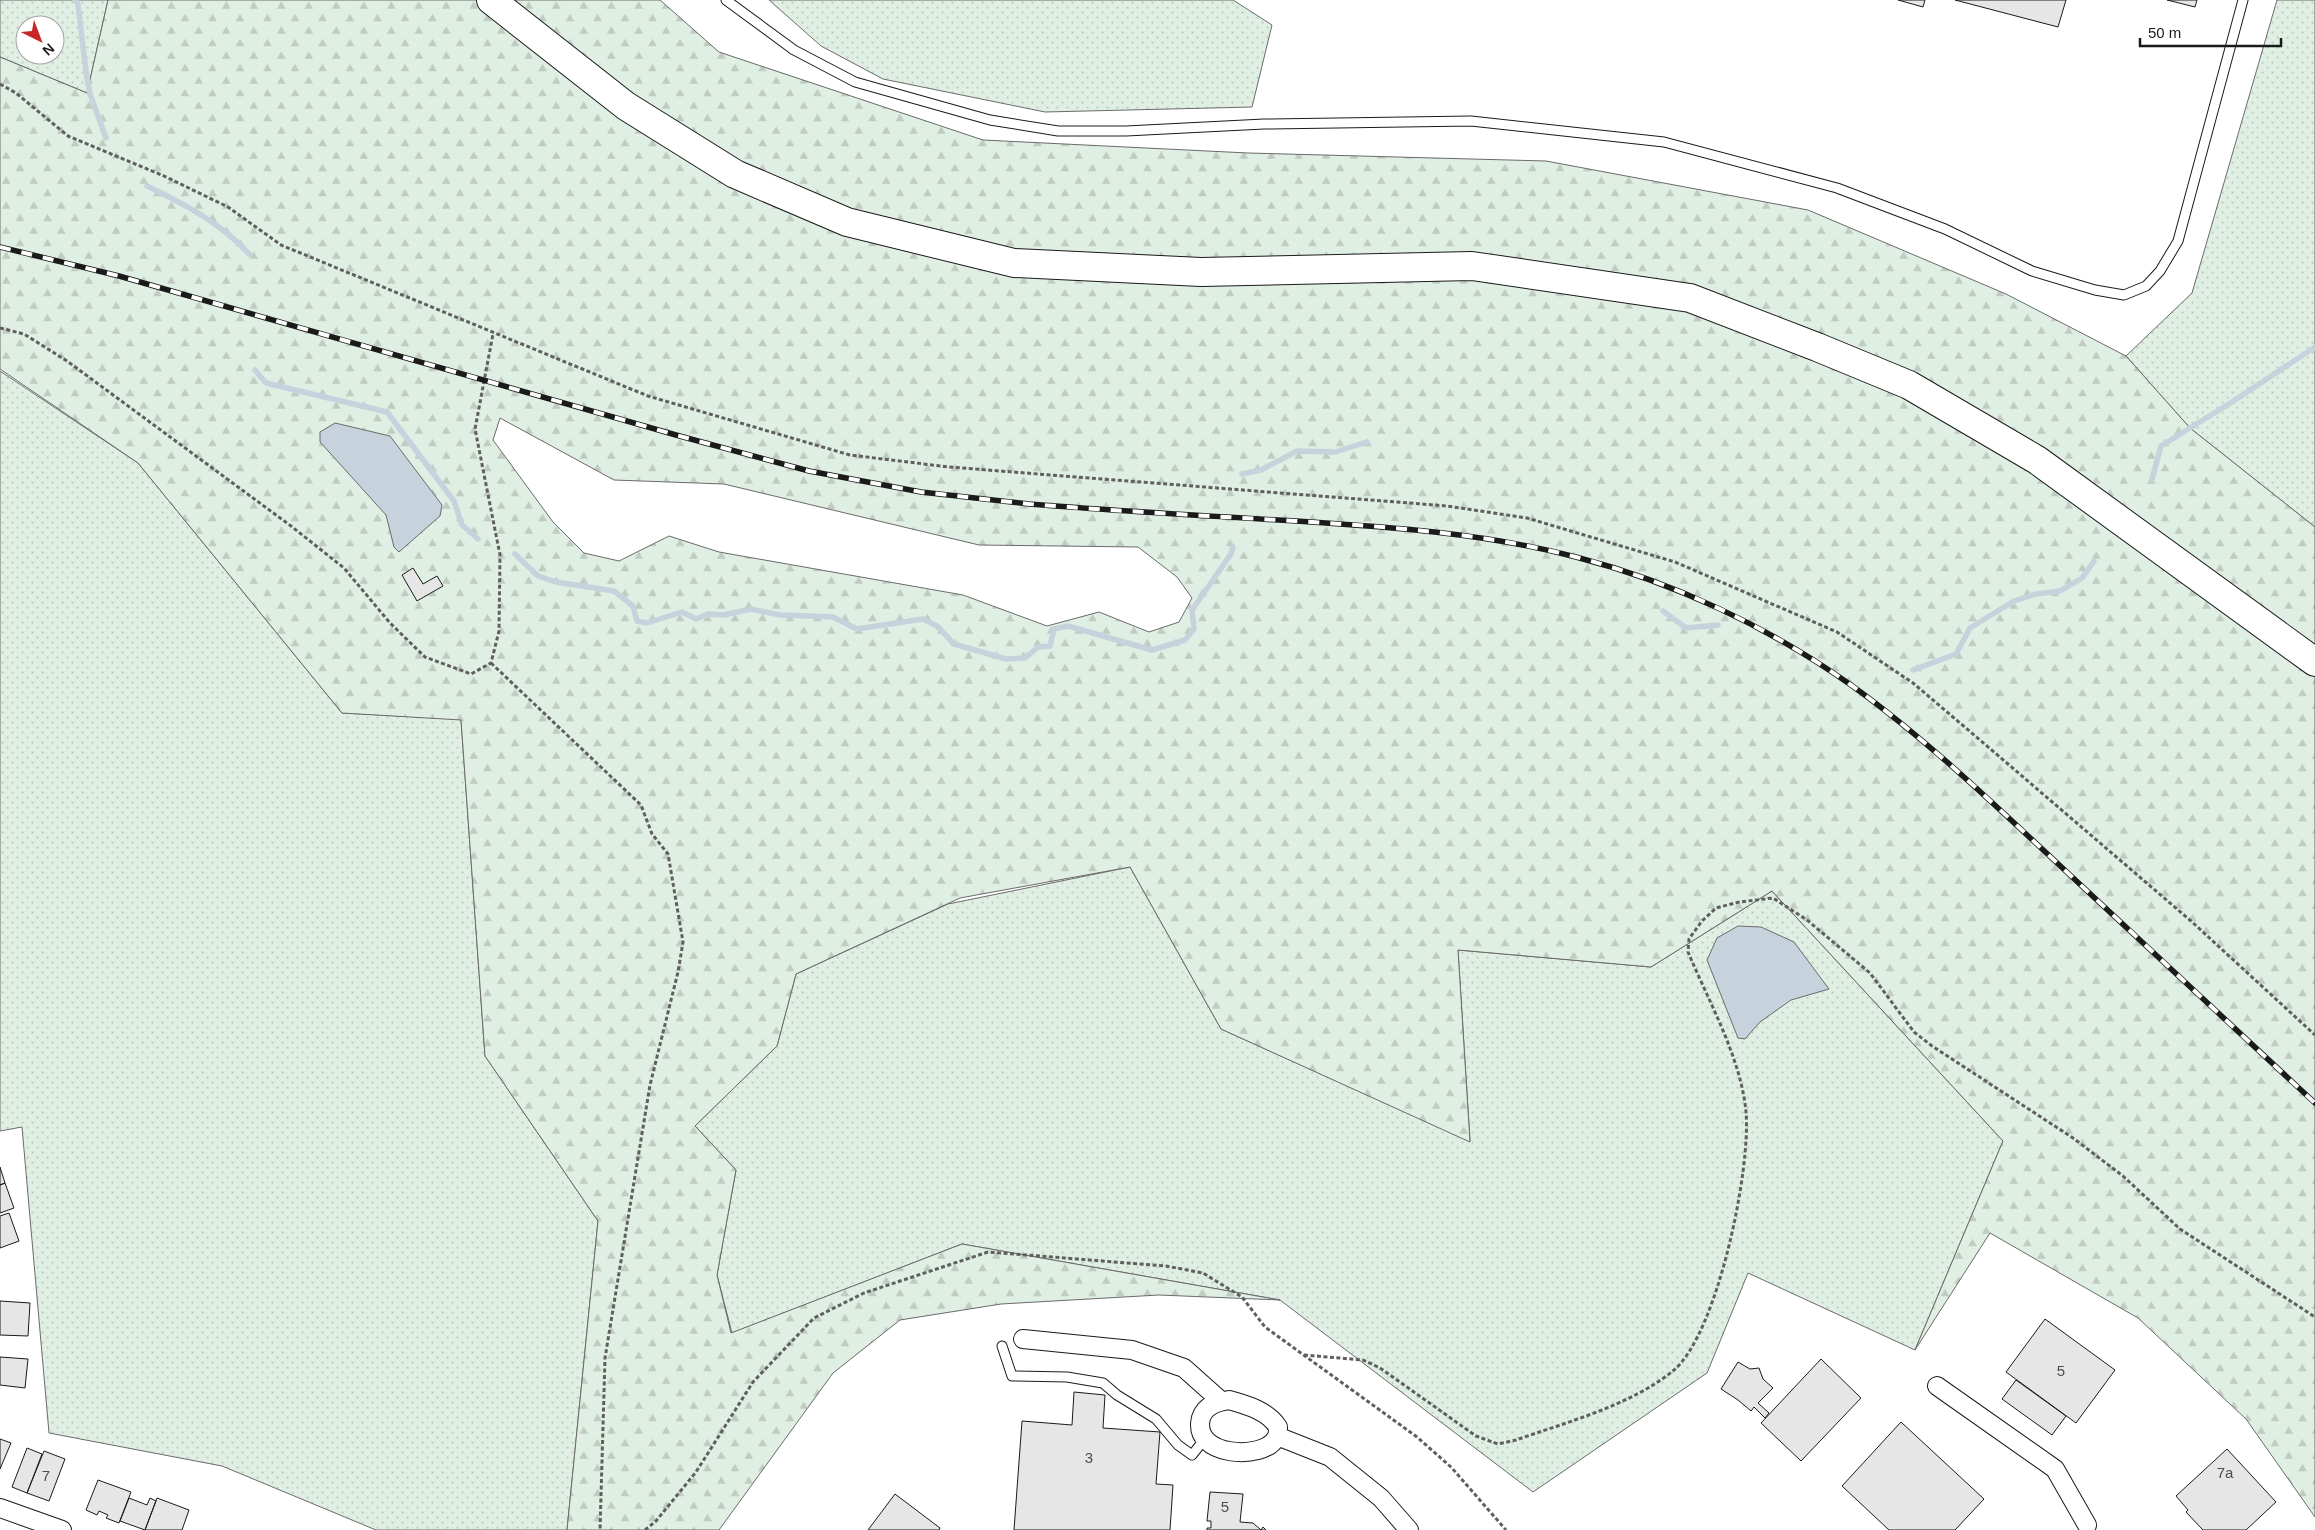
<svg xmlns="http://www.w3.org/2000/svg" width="2315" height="1530" viewBox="0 0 2315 1530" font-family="Helvetica,sans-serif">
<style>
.grass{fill:url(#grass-dots);stroke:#6a6a6a;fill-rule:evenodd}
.forest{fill:url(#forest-firs);stroke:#6a6a6a;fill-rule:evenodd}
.water{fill:#c6d2dc;stroke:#6a6a6a}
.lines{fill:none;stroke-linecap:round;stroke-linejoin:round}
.stream{stroke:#c6d2dc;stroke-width:5.5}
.building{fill:#e6e6e6;stroke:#1a1a1a}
.lane-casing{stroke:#1a1a1a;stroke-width:11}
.street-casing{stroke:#1a1a1a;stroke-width:20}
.primary-casing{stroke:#1a1a1a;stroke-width:30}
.path{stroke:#5f5f5f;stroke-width:3;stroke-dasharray:4 2.5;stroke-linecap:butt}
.lane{stroke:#fff;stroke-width:9}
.street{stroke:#fff;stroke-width:18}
.primary{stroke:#fff;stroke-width:28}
.rail-casing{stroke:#1a1a1a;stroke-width:5.5}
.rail{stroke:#fff;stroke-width:4;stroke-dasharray:11;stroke-linecap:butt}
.labels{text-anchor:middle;stroke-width:4;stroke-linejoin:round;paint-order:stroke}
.number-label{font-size:15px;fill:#4d4d4d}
</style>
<defs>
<pattern id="grass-dots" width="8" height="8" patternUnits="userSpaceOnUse" patternTransform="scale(1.25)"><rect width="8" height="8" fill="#e0efe3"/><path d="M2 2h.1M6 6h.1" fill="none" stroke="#c0ccc2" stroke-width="1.8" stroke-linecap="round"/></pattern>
<pattern id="forest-firs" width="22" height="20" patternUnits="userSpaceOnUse" patternTransform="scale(1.25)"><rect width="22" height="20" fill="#e0efe3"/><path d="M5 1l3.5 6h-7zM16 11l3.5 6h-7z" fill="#c0ccc2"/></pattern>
</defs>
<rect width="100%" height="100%" fill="#fff"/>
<path class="grass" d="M 0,0 L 108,0 L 87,93 L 0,57 ZM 25,25 L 55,25 L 55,55 L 25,55 Z
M 769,0 L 1233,0 L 1272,25 L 1252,107 L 1045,112 L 883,79 L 821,46 Z
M 2277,0 L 2315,0 L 2315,527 L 2190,428 L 2126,356 L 2192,293 Z
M 0,371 L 138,463 L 342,713 L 461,719 L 485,1056 L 598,1221 L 567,1530 L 376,1530 L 222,1466 L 49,1433 L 22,1127 L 0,1131 Z
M 1130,867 L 1221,1029 L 1470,1141 L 1458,950 L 1651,967 L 1772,891 L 2003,1141 L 1915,1350 L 1748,1273 L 1707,1373 L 1533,1492 L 1280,1300 L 962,1244 L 732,1333 L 717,1275 L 736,1170 L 695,1126 L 777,1046 L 796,974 L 948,904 Z"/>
<path class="forest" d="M 108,0 L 660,0 L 719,52 L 983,140 L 1248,153 L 1546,161 L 1808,210 L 2006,294 L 2126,356 L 2190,428 L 2315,527 L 2315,1517 L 2246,1419 L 2138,1318 L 1990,1233 L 1915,1350 L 2003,1141 L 1772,891 L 1651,967 L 1458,950 L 1470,1142 L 1221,1029 L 1130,867 L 960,898 L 796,974 L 777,1046 L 695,1126 L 736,1170 L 717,1275 L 731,1333 L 962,1244 L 1280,1300 L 1159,1295 L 1001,1304 L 900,1320 L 833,1373 L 719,1530 L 567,1530 L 598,1221 L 485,1056 L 461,720 L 342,713 L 138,463 L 0,369 L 0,57 L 87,93 ZM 500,418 L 614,480 L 724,484 L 979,545 L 1138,547 L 1177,577 L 1192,598 L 1179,622 L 1149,632 L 1099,612 L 1047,626 L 963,595 L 719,552 L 669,536 L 619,561 L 584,553 L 553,522 L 493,440 Z"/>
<path class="water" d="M 335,423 L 390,436 L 442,505 L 440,516 L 399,552 L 394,547 L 386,515 L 320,442 L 320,432 Z
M 1738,926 L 1761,927 L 1794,942 L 1829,989 L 1791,1000 L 1760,1022 L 1745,1039 L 1738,1038 L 1707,960 L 1717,938 Z"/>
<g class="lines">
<path class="stream" d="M 75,0 L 78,4 L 86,72 L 90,94 L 106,138
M 147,186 C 184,204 221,223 249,254
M 255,370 L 266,383 L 387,412 L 454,501 L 462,525 L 478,539
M 1242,474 L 1261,470 L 1297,451 L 1335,452 L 1367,442
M 2152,479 L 2161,446 L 2232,402 L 2315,347
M 515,554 L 538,576 L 556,582 L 614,591 L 633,606 L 637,621 L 647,623 L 682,612 L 696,619 L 708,614 L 724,615 L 751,609 L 780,615 L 833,617 L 857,629 L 923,619 L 937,626 L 954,644 L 1006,659 L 1025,658 L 1038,647 L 1050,646 L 1054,629 L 1068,626 L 1152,650 L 1185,640 L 1194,629 L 1192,610 L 1231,554 L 1233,547
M 1663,611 L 1686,628 L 1718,625
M 1913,670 L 1956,654 L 1970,628 L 2014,601 L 2036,594 L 2060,591 L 2082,578 L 2094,561"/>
</g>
<path class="building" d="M 1898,0 L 1925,0 L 1923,7 Z
M 1955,0 L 2066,0 L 2058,27 Z
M 2167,0 L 2197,0 L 2195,7 Z
M 413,568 L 423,584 L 437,576 L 443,586 L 417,601 L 402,575 Z
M 0,1167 L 5,1183 L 0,1185 Z
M 5,1183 L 14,1208 L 0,1213 L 0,1185 Z
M 9,1213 L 19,1241 L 0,1248 L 0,1216 Z
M 0,1301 L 30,1303 L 28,1336 L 0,1335 Z
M 2045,1319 L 2115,1370 L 2076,1423 L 2006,1372 Z
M 0,1357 L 28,1359 L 25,1388 L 0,1385 Z
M 1821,1359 L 1861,1398 L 1801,1461 L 1761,1423 Z
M 1738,1362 L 1750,1369 L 1759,1368 L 1763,1379 L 1773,1388 L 1758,1403 L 1769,1413 L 1765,1418 L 1754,1407 L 1751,1411 L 1738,1400 L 1721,1389 Z
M 2016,1380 L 2066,1416 L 2052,1435 L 2002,1399 Z
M 1074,1392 L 1105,1395 L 1103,1428 L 1160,1432 L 1156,1484 L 1173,1485 L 1170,1530 L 1014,1530 L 1022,1421 L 1072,1425 Z
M 1901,1422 L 1984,1499 L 1955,1530 L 1889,1530 L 1842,1486 Z
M 0,1439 L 11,1443 L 0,1469 Z
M 27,1448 L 42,1454 L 27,1493 L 12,1487 Z
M 2227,1449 L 2276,1502 L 2246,1530 L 2203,1530 L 2186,1512 L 2188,1510 L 2176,1496 Z
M 44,1451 L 65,1459 L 49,1501 L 27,1493 Z
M 98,1480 L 131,1492 L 119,1523 L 106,1518 L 108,1515 L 99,1511 L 97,1515 L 86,1510 Z
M 1210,1492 L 1243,1494 L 1240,1522 L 1253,1523 L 1261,1530 L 1263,1527 L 1266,1530 L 1207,1530 L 1207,1528 L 1211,1528 L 1211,1521 L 1207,1521 Z
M 895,1494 L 940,1528 L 939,1530 L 868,1530 Z
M 129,1498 L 147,1505 L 150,1498 L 156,1501 L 145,1530 L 120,1521 Z
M 157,1498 L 189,1510 L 182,1530 L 145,1530 Z"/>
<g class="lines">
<g class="lane-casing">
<path id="lane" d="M 726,0 L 794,50 L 855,82 L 990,120 L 1058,131 L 1126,131 L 1264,124 L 1471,121 L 1664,142 L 1837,188 L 1945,229 L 2032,271 L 2095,290 L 2124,295 L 2146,286 L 2160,271 L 2178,241 L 2243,0
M 1002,1346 L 1012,1376 L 1067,1377 L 1103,1383 L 1117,1395 L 1156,1419 L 1178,1445 L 1192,1455 L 1204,1440"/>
</g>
<g class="street-casing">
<path id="street" d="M 1023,1339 L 1132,1350 L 1184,1368 L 1221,1401
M 1937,1386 L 2055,1469 L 2087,1525
M 1229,1400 C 1247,1405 1268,1411 1278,1427 C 1278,1430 1278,1435 1276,1438 C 1264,1461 1191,1457 1201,1418 C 1205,1405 1218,1402 1229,1400 Z
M 1277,1436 L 1330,1457 L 1381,1498 L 1409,1530
M 0,1508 L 62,1530"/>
</g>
<g class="primary-casing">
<path id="primary" d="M 491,0 L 626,106 L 735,174 L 847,222 L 1014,263 L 1201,272 L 1472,266 L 1690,298 L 1817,347 L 1909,385 L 2037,460 L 2315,662"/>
</g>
<path class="path" d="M 0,84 L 16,93 L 68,136 L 164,176 L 228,207 L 281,245 L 648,396 L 850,455 L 949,467 L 1447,506 L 1527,518 L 1675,562 L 1837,632 L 1913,683 L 1987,746 L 2191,921 L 2315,1035
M 0,328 L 24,334 L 67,361 L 291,526 L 344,568 L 390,623 L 425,657 L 471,674 L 491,663 L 499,631 L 500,555 L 475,429 L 493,334
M 491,663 L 641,805 L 652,834 L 668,854 L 683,942 L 678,972 L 650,1085 L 605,1358 L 600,1530
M 1304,1355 L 1363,1360 L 1380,1368 L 1476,1436 L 1498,1444 L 1516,1440 C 1567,1422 1632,1405 1674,1370 C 1718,1332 1751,1169 1746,1112 C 1741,1058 1709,1002 1688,952 L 1689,939 L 1702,921 L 1716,908 L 1739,902 L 1773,898 L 1807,920 L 1870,973 L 1914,1032 L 1932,1046 L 2073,1138 L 2123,1176 L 2180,1229 L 2315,1317
M 645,1530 L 656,1521 L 696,1472 L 753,1382 L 814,1318 L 864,1293 L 988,1252 L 1166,1266 L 1203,1273 L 1242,1297 L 1265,1327 L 1417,1437 L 1451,1467 L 1506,1530"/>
<use href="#lane" class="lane"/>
<use href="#street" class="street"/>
<use href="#primary" class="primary"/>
<g class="rail-casing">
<path id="rail" d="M 0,247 L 119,276 L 676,435 L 809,471 L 921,492 L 1029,504 C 1118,511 1207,516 1296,521 C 1390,527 1484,533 1576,557 C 1673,582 1769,627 1851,685 C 1929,741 1999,809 2070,875 C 2152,951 2233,1027 2315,1103"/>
</g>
<use href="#rail" class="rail"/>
</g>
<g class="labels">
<g class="number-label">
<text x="2061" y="1376">5</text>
<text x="1089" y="1463">3</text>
<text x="2225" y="1478">7a</text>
<text x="46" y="1481">7</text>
<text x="1225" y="1512">5</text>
</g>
</g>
<g transform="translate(40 40) rotate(138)"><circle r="24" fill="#ffffff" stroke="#a3a3a3"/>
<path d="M0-4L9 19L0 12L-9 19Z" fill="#c62828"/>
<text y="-8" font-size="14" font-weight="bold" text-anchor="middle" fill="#1a1a1a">N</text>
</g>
<path d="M2140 38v8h141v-8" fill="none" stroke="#1a1a1a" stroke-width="2.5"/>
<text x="2148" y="38" font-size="15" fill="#1a1a1a" stroke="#ffffff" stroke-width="4" paint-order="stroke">50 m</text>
</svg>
